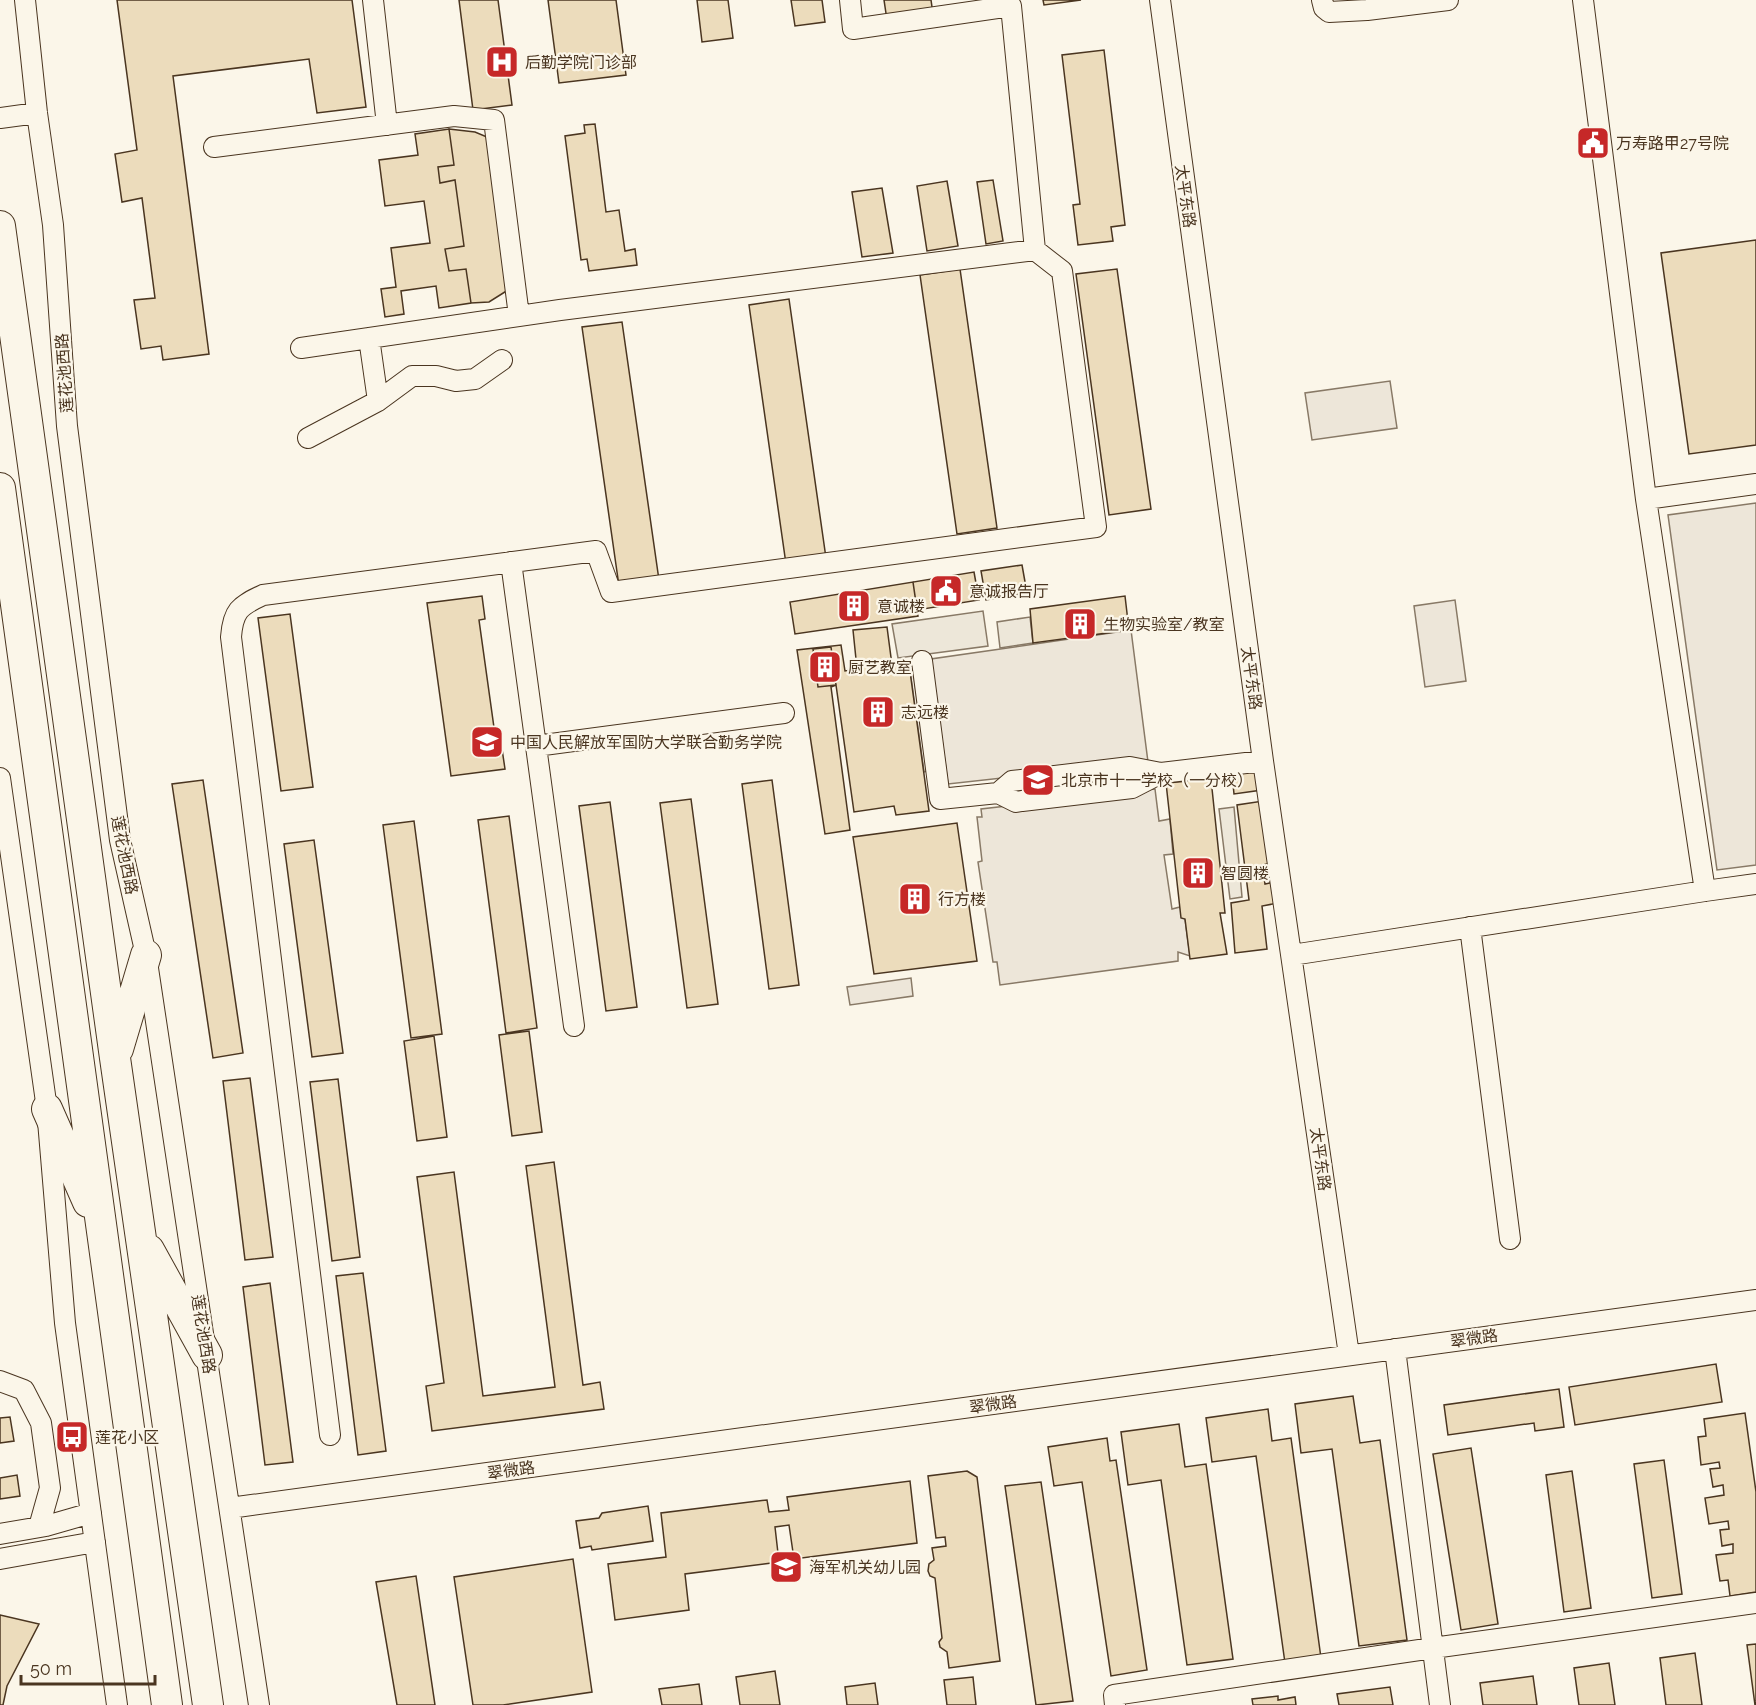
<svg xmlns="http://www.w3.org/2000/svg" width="1756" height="1705" viewBox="0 0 1756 1705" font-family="Raleway,'Noto Sans SC',sans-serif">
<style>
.green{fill:#ede6d9;stroke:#887966;stroke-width:1.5}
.parking{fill:#ede7d9;stroke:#887966;stroke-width:1.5}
.building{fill:#ecdcbc;stroke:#4a3520;stroke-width:1.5}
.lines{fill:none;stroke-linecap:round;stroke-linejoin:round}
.minor-casing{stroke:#4a3520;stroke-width:22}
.highway-casing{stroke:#4a3520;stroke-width:32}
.minor{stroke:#fbf6e9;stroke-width:20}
.highway{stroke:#fbf6e9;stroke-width:30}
.labels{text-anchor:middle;stroke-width:4.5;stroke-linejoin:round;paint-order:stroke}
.poi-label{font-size:16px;fill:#4a3520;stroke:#fbf6e9;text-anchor:start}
.street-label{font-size:16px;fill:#4a3520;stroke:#fbf6e9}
</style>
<rect width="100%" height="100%" fill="#fbf6e9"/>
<path class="green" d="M 1390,381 L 1397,428 L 1312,440 L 1305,393 Z
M 1756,503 L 1756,865 L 1717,870 L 1668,515 Z
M 1455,600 L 1466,681 L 1425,687 L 1414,606 Z
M 1131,630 L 1148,762 L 948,784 L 931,659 Z
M 912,663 L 927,771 L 924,772 L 909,664 Z
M 1155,789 L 1159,821 L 1170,819 L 1173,854 L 1164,855 L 1172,909 L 1180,907 L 1185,919 L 1190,956 L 1178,952 L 1178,961 L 1000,985 L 997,962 L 993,962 L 978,862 L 982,861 L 977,817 L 982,817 L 981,809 Z
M 911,978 L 913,996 L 850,1005 L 847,987 Z"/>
<path class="parking" d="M 983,611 L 988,646 L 898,658 L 892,624 Z
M 1030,617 L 1033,643 L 1000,648 L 997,622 Z
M 1234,807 L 1242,897 L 1230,899 L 1219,809 Z"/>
<path class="building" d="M 117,0 L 352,0 L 366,107 L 317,113 L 309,59 L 173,76 L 209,354 L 163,360 L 161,346 L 141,349 L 134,300 L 155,298 L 142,198 L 122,202 L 115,154 L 137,150 Z
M 459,0 L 498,0 L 512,105 L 473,110 Z
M 548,0 L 616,0 L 626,75 L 559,83 Z
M 697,0 L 728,0 L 733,38 L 702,42 Z
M 791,0 L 822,0 L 825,22 L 795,26 Z
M 884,0 L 931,0 L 933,14 L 887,20 Z
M 1043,0 L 1081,0 L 1044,5 Z
M 1104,50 L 1125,225 L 1111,227 L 1113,241 L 1078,245 L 1073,205 L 1080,204 L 1062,55 Z
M 595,124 L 606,212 L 619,210 L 625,251 L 635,249 L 637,265 L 589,271 L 587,259 L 581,260 L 565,136 L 585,133 L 584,125 Z
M 449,129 L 454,165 L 438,167 L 440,183 L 455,180 L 464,246 L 445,249 L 449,271 L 466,269 L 471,303 L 439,308 L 436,286 L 401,291 L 404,314 L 385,317 L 381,289 L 396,287 L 391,248 L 430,243 L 424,201 L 385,206 L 379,160 L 418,155 L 415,134 Z
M 449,129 L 475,132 L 487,137 L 508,290 L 489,302 L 471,303 L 466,269 L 449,271 L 445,249 L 464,246 L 455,180 L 440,183 L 438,167 L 454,165 Z
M 993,180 L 1003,241 L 986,244 L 977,182 Z
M 947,181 L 958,246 L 927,251 L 917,186 Z
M 882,188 L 893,253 L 862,257 L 852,192 Z
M 1756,240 L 1756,445 L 1689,454 L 1661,253 Z
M 960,269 L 997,528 L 957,534 L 920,275 Z
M 1117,269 L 1151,509 L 1109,515 L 1076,274 Z
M 789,299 L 826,558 L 786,564 L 749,305 Z
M 622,322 L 659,580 L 619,586 L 582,327 Z
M 1022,565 L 1027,593 L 986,600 L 981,571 Z
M 974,572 L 979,600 L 917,610 L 913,582 Z
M 913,582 L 918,616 L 795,634 L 790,602 Z
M 482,596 L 485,619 L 479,620 L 497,749 L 502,749 L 505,769 L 451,776 L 427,603 Z
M 1125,596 L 1129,630 L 1033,643 L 1030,609 Z
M 290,614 L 313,787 L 281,791 L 258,618 Z
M 887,627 L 892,665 L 909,664 L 929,811 L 896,815 L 894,806 L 854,812 L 836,685 L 831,687 L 850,830 L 825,834 L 797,650 L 841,645 L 845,671 L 857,669 L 853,630 Z
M 831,647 L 836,685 L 818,687 L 813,649 Z
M 1259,770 L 1262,790 L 1234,794 L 1232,774 Z
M 1211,779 L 1225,913 L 1220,913 L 1227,954 L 1190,959 L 1185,919 L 1181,918 L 1166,783 Z
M 203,780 L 243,1053 L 213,1058 L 172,784 Z
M 772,780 L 799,985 L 769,989 L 742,784 Z
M 691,799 L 718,1004 L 687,1008 L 660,803 Z
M 1263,801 L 1272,863 L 1262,865 L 1265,884 L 1275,882 L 1278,903 L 1262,906 L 1267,949 L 1235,953 L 1231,903 L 1249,900 L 1237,805 Z
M 610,802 L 637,1007 L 606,1011 L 579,806 Z
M 509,816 L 537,1028 L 506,1033 L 478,820 Z
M 414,821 L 442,1034 L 411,1038 L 383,825 Z
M 957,823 L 977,961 L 874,974 L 853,837 Z
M 314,840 L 343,1053 L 312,1057 L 284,844 Z
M 529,1031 L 542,1132 L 512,1136 L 499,1035 Z
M 434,1036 L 447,1137 L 417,1141 L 404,1041 Z
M 250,1078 L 273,1257 L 245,1260 L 223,1081 Z
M 338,1079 L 360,1257 L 332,1261 L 310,1082 Z
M 554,1162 L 583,1385 L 600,1382 L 604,1409 L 432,1431 L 426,1386 L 444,1383 L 417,1177 L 454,1172 L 483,1396 L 555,1387 L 526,1166 Z
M 363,1273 L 386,1451 L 358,1455 L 336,1276 Z
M 270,1283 L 293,1462 L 265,1465 L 243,1287 Z
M 1716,1364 L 1722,1402 L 1575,1425 L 1569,1387 Z
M 1559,1389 L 1564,1427 L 1535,1431 L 1534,1423 L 1448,1435 L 1444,1405 Z
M 1353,1396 L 1360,1443 L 1380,1440 L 1407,1640 L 1359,1646 L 1332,1449 L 1301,1453 L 1295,1404 Z
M 1268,1409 L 1272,1441 L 1291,1438 L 1321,1658 L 1285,1663 L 1256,1456 L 1212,1462 L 1206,1418 Z
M 1745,1413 L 1756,1492 L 1756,1592 L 1730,1596 L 1728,1580 L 1720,1581 L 1716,1555 L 1733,1553 L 1733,1544 L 1722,1546 L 1720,1530 L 1729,1529 L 1728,1521 L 1709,1524 L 1705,1498 L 1724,1495 L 1723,1485 L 1713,1487 L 1710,1469 L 1720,1468 L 1719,1462 L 1701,1465 L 1698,1437 L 1706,1436 L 1704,1419 Z
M 10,1417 L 14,1441 L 0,1443 L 0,1418 Z
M 1179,1424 L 1185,1467 L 1206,1464 L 1233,1659 L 1187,1665 L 1161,1480 L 1128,1485 L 1121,1432 Z
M 1107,1438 L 1110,1461 L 1116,1460 L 1147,1670 L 1111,1676 L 1082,1482 L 1054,1486 L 1048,1447 Z
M 1471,1448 L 1498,1624 L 1461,1630 L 1433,1454 Z
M 1664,1460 L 1682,1594 L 1652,1598 L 1634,1464 Z
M 967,1471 L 977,1477 L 1000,1661 L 949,1668 L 947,1652 L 940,1647 L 939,1642 L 942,1638 L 935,1578 L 930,1576 L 928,1571 L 929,1564 L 934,1560 L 932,1548 L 946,1546 L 945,1537 L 936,1538 L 928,1476 Z
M 1572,1471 L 1591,1608 L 1564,1612 L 1546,1475 Z
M 17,1475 L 20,1496 L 0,1499 L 0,1478 Z
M 910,1481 L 917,1543 L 794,1559 L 789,1525 L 775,1527 L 779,1562 L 685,1574 L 689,1610 L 615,1620 L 608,1564 L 666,1557 L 661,1513 L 767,1500 L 769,1512 L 789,1510 L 787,1497 Z
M 1041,1482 L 1073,1701 L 1036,1705 L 1005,1486 Z
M 648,1506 L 653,1541 L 592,1550 L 591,1546 L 580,1548 L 576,1521 L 599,1518 L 602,1513 Z
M 573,1559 L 592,1692 L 503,1705 L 473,1705 L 454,1577 Z
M 416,1576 L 435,1705 L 397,1705 L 376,1582 Z
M 0,1615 L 39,1624 L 7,1686 L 3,1705 L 0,1705 Z
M 1756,1644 L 1756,1705 L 1755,1705 L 1747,1645 Z
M 1695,1653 L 1702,1705 L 1666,1705 L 1660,1658 Z
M 1609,1663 L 1615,1705 L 1579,1705 L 1574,1668 Z
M 775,1671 L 780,1705 L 740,1705 L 736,1677 Z
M 1533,1676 L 1537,1705 L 1483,1705 L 1480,1683 Z
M 973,1677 L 976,1705 L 947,1705 L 944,1680 Z
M 875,1683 L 878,1705 L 847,1705 L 845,1687 Z
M 699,1684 L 702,1705 L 662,1705 L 659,1689 Z
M 1390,1687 L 1393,1705 L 1339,1705 L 1337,1694 Z
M 1278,1696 L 1278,1700 L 1295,1697 L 1296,1705 L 1253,1705 L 1252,1699 Z"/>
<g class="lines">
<g class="minor-casing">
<path id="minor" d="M 25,0 L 37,113 L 53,225 L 67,426 L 120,840 L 146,955 L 259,1705
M 373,0 L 387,125
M 850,0 L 853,29 L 1011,6 L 1035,250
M 1160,0 L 1263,761 L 1349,1355
M 1322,0 L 1324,8 L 1329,12 L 1367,10 L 1448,0
M 1583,0 L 1646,499 L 1705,891
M 0,118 L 37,113
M 214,147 L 454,116 L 494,120 L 519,316
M 369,338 L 378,401
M 301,348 L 560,310 L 1035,250 L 1062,271 L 1096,527 L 611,592 L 596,551 L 263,595 C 239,606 233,611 231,637 L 330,1435
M 308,438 L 378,401 L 412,376 L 436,376 L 456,381 L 475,379 L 502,360
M 1646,499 L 1756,484
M 511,562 L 574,1026
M 922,661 L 940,799 L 998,793 L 1016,802 L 1022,801 L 1132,788 L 1161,773 L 1263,761
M 536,746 L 784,713
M 0,778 L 47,1109 L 65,1323 L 117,1705
M 998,793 L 1012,781 L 1130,767 L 1161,773
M 1470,927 L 1510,1239
M 1292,955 L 1705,891 L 1756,884
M 1395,1349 L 1440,1705
M 0,1381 L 24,1390 L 41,1423 L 50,1488 L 39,1527
M 230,1508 L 1756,1300
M 0,1534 L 46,1526 L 91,1513
M 0,1559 L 95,1542
M 1115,1705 L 1114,1695 L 1433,1648 L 1756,1603"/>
</g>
<g class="highway-casing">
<path id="highway" d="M 0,226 L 115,1058 L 208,1705
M 0,488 L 167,1705
M 118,1049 L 146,955
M 47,1109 L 88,1202
M 149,1250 L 207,1355"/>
</g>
<use href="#minor" class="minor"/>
<use href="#highway" class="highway"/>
</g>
<defs>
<g id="hospital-square" transform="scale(1.725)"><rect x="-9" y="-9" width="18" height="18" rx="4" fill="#c62828" stroke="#fbf6e9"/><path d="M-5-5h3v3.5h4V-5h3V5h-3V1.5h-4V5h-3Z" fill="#fff"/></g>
<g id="civic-square" transform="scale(1.725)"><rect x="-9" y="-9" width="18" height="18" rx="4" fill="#c62828" stroke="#fbf6e9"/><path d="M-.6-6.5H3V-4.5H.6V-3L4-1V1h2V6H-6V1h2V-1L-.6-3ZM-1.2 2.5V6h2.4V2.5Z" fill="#fff"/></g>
<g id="building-square" transform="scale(1.725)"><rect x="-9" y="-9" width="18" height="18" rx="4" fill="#c62828" stroke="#fbf6e9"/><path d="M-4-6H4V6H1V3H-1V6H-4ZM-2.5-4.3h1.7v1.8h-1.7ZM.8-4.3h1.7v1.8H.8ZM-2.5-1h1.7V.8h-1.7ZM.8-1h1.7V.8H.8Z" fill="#fff"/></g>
<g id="university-square" transform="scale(1.725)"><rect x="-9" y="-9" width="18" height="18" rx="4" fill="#c62828" stroke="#fbf6e9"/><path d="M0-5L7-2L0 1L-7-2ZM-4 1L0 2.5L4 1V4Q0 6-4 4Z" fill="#fff"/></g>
<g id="school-square" transform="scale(1.725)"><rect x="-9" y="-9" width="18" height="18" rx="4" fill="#c62828" stroke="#fbf6e9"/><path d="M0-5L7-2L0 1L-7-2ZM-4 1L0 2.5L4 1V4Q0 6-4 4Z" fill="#fff"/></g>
<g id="bus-square" transform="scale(1.725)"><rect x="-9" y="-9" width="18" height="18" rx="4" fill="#c62828" stroke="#fbf6e9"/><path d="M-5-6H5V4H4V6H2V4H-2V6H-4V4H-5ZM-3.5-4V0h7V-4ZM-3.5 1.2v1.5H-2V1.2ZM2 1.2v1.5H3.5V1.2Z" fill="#fff"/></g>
</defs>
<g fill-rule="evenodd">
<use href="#hospital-square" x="502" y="62"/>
<use href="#civic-square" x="1593" y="143"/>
<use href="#civic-square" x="946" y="591"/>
<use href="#building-square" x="854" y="606"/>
<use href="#building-square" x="1080" y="624"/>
<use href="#building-square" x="825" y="667"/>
<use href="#building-square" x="878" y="712"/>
<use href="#university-square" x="487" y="742"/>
<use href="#school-square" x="1038" y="780"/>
<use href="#building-square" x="1198" y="873"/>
<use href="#building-square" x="915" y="899"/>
<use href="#bus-square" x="72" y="1437"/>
<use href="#school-square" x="786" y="1567"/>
</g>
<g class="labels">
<g class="poi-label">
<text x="525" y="68">后勤学院门诊部</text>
<text x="1616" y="149">万寿路甲27号院</text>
<text x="969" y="597">意诚报告厅</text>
<text x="877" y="612">意诚楼</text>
<text x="1103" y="630">生物实验室/教室</text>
<text x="848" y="673">厨艺教室</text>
<text x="901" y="718">志远楼</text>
<text x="510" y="748">中国人民解放军国防大学联合勤务学院</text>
<text x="1061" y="786">北京市十一学校（一分校）</text>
<text x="1221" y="879">智圆楼</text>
<text x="938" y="905">行方楼</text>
<text x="95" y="1443">莲花小区</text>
<text x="809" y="1573">海军机关幼儿园</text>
</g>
<g class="street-label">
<text transform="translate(1186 196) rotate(82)" y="6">太平东路</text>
<text transform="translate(64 373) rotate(-94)" y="6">莲花池西路</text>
<text transform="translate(1252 678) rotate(82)" y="6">太平东路</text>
<text transform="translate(125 855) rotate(79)" y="6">莲花池西路</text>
<text transform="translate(1321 1159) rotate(82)" y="6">太平东路</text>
<text transform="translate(204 1334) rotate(81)" y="6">莲花池西路</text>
<text transform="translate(1474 1338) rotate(-8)" y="6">翠微路</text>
<text transform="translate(993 1404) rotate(-8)" y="6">翠微路</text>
<text transform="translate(511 1470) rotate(-8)" y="6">翠微路</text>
</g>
</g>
<path d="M21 1675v9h134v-9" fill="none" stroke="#4a3520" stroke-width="3"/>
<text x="30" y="1675" font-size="18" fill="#4a3520" stroke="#fbf6e9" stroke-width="4.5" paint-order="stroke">50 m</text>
</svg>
